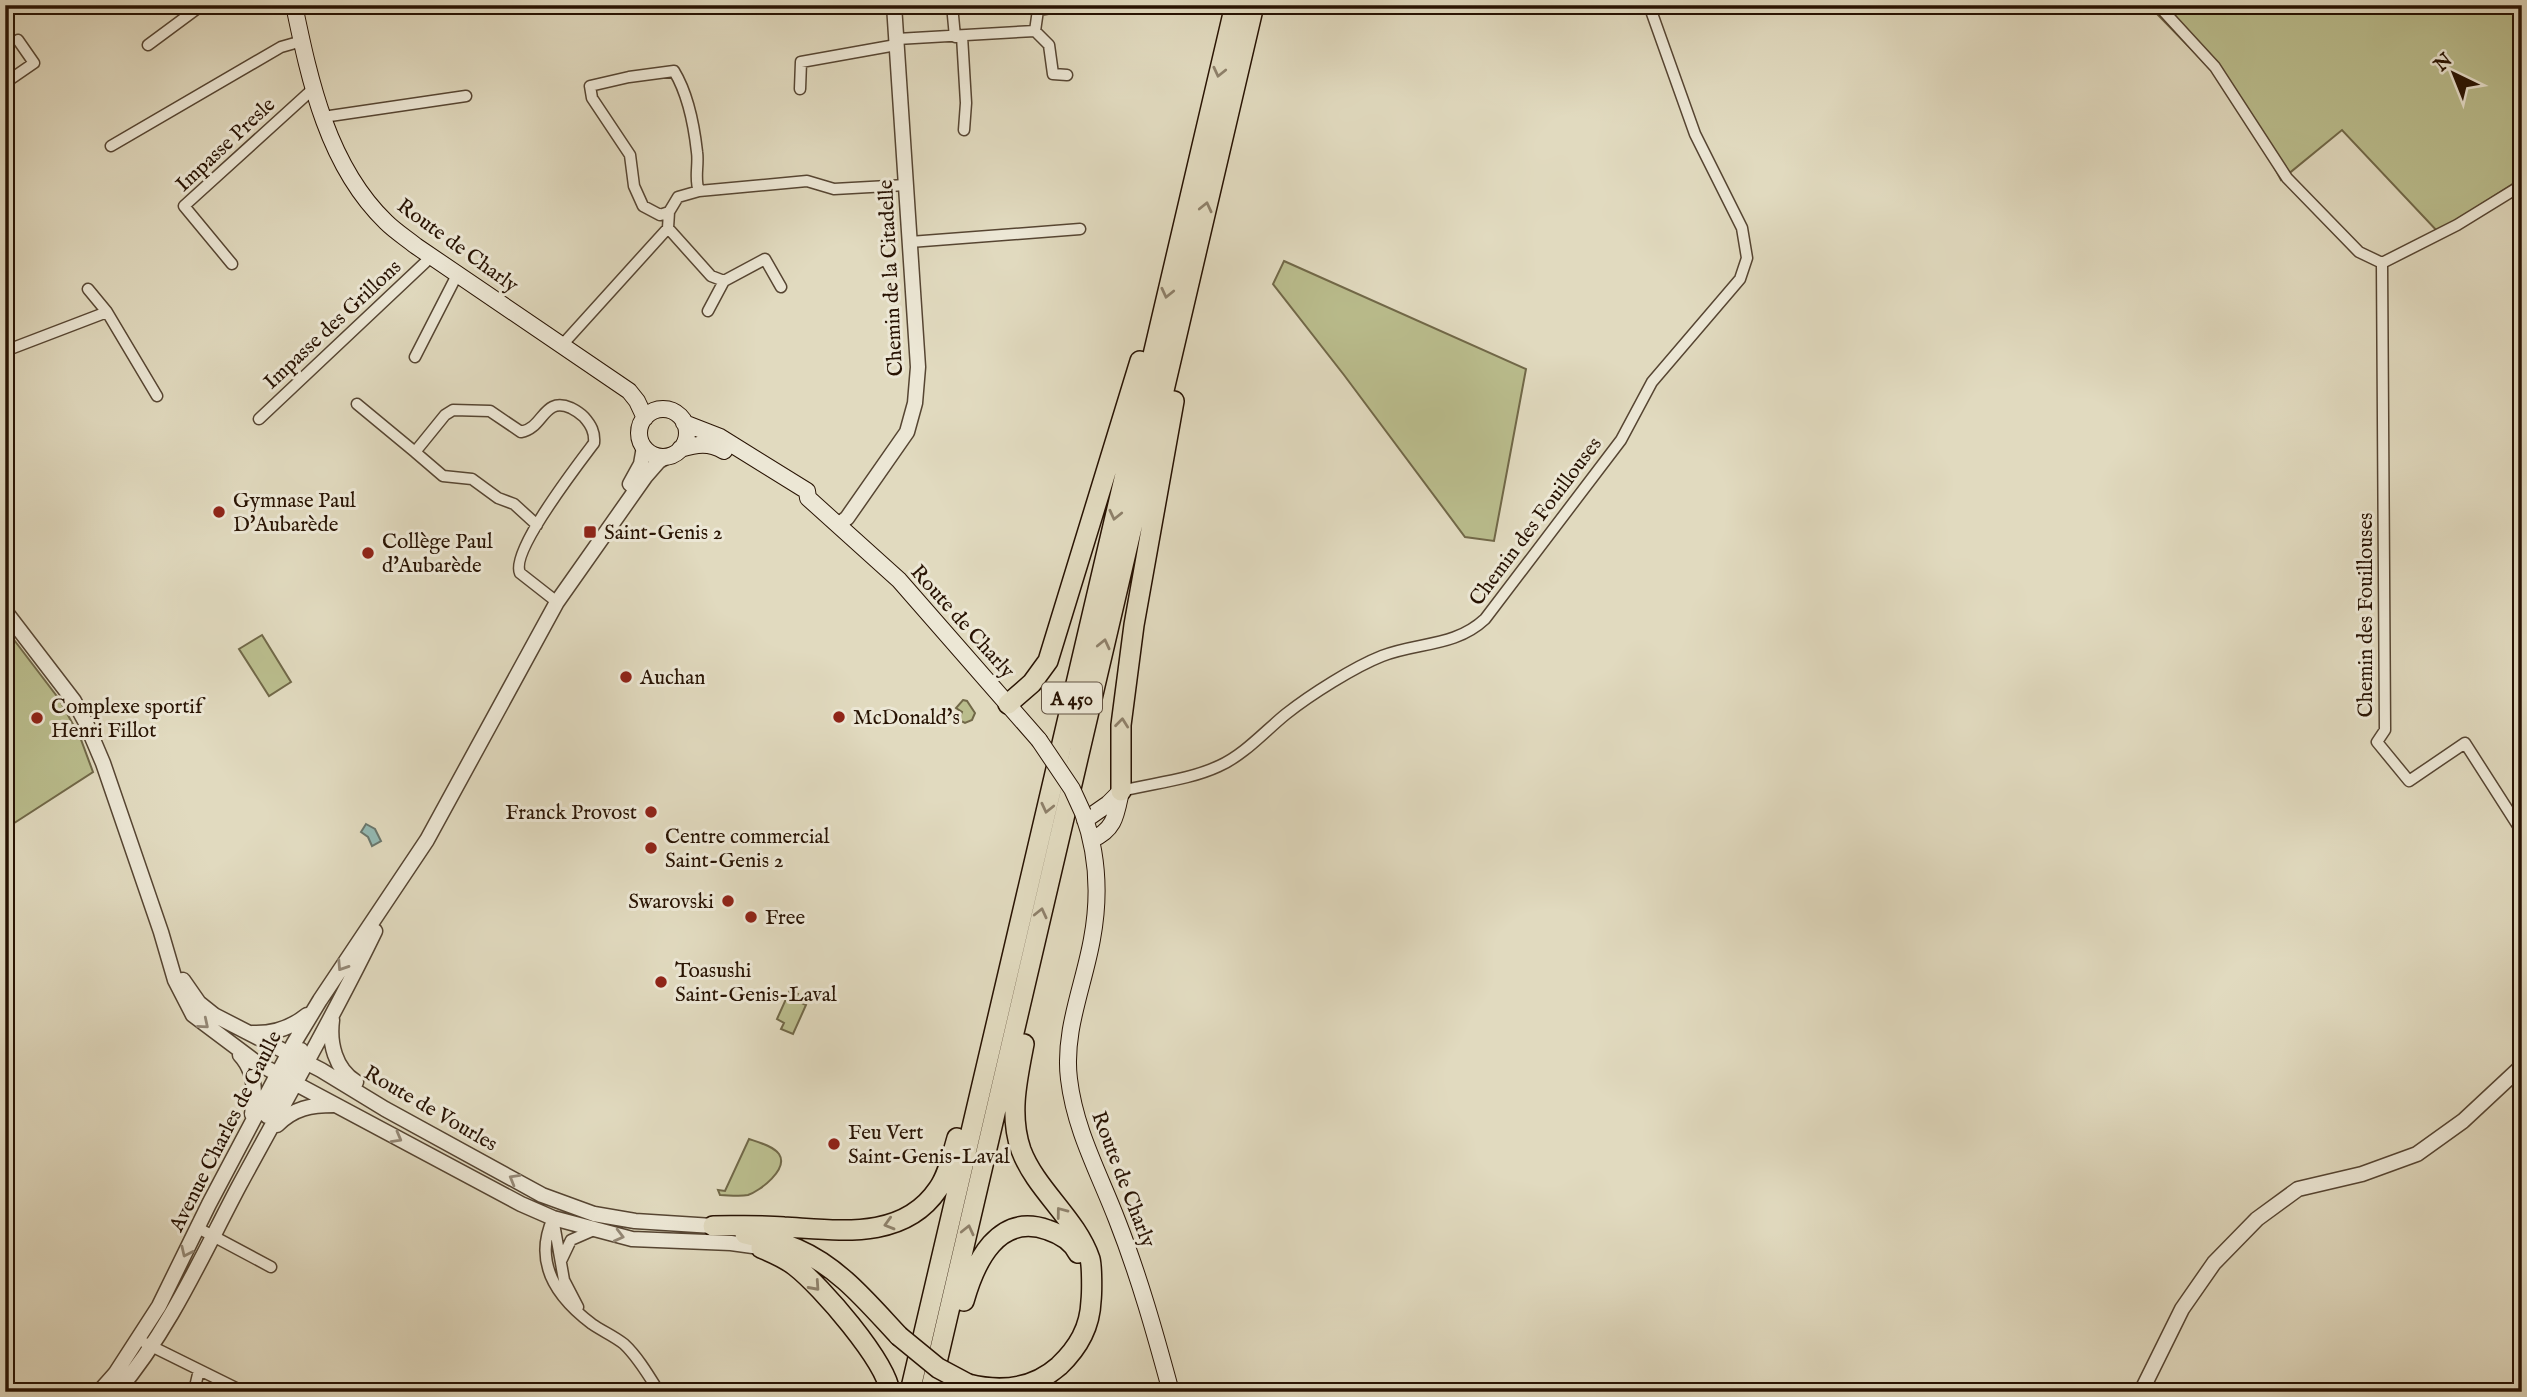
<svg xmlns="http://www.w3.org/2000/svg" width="2527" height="1397" viewBox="0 0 2527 1397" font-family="'IM FELL English',serif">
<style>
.green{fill:#babd8d;stroke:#716848;stroke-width:2}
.water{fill:#94bab4;stroke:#69776d;stroke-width:2}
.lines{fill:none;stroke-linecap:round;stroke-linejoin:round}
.minor-casing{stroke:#564532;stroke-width:13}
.tertiary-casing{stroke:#564532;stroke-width:17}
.secondary-casing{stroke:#281303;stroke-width:18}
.motorway-casing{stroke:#281303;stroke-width:22}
.minor{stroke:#ece7d5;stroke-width:10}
.tertiary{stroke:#ece7d5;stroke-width:14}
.secondary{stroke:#ece7d5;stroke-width:16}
.motorway{stroke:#e1dabf;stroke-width:19}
.secondary-bridge-casing{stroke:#281303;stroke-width:18;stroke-linecap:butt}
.motorway-bridge-casing{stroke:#281303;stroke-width:22;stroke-linecap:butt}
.secondary-bridge{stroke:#ece7d5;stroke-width:16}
.motorway-bridge{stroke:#e1dabf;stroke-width:19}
.oneway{stroke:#8e806a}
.oneway2{stroke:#948876}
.poi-dot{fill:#8f2418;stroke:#ece7d5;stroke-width:2.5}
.labels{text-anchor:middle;stroke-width:6;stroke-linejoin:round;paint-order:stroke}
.shield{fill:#ece7d5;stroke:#635342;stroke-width:2}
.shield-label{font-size:19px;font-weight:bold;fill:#281303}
.street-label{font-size:21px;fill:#281303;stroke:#ece7d5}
.poi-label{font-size:21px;fill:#281303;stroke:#ece7d5;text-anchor:start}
</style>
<rect width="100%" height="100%" fill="#e1dabf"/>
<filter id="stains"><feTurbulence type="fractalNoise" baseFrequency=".00286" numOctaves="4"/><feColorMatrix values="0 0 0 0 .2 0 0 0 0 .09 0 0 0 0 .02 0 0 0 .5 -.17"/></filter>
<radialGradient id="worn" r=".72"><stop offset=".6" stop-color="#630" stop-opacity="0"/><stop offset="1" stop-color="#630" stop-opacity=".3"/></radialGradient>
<path class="green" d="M 2158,5 L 2522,5 L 2522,178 L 2438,232 L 2342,130 L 2281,180 L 2235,94 L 2154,11 Z
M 1284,261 L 1526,369 L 1494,541 L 1465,537 L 1344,375 L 1273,284 Z
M 5,628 L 59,699 L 80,737 L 93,772 L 5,829 Z
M 262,635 L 291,682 L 269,696 L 239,649 Z
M 963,700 L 967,701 L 975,713 L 972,720 L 965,723 L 959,720 L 962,712 L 956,708 Z
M 790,990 L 798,994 L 795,1000 L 806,1005 L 793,1034 L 781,1029 L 784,1023 L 777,1019 Z
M 749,1139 C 758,1142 773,1146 779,1154 C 789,1169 760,1191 748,1195 C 739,1197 728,1195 720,1195 L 718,1190 L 725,1191 Z"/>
<path class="water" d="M 366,824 L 375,829 L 381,841 L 372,846 L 368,837 L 361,832 Z"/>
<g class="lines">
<g class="minor-casing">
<path id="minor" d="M 952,5 L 955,37
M 2158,5 L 2215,67 L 2287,178 L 2359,252 L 2382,263
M 1035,31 L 1038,10 L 1071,5
M 962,36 L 966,103 L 964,130
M 897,39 L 1035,31 L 1049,45 L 1053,74 L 1067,75
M 148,45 L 202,5
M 5,83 L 34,63 L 18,40
M 800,89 L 801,62 L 896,45
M 323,117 L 466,96
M 111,146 L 281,47 L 302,41
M 669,212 L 660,215 L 643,206 L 634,186 L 630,155 L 592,98 L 590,86 L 629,77 L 674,71 C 688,94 694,125 697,152 C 699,165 694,179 699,191
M 668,228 L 711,276 L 724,281
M 910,242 L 1080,229
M 2382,263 L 2385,730 L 2377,742 L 2409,781 L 2465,743 L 2522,832
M 2382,263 L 2457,225 L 2522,185
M 232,264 L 184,206 L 314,88
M 88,289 L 107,312
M 708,311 L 724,281 L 765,259 L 781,287
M 563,344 L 668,228 L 669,212 L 678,197 L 699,191 L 807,181 L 834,189 L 906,185
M 5,351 L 107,312 L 157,396
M 415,357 L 458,273
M 357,404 L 415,452
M 259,419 L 432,256
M 537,525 L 514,504 L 498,498 L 472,479 L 443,476 L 415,452 L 445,415 L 453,410 L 490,411 L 521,432 C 544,428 543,396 571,408 C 577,411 580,413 584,417 C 591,425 595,432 594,443 C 579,463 510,552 520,573 L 557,602
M 1121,791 C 1153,783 1189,780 1219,766 C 1244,755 1265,731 1286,714 C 1310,695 1354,667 1382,656 C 1418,642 1455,647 1485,619 L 1621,440 L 1652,382 L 1740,279 L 1747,258 L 1742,228 L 1695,134 L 1649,5
M 553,1218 C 533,1262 556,1297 592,1324 C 602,1331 614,1336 624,1344 C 638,1357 649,1376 659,1392
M 553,1218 L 564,1280 L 578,1307
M 198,1228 L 271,1267
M 561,1261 L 571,1240 L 594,1230
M 145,1343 L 244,1392
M 197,1392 L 195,1387 L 199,1370"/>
</g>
<g class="tertiary-casing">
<path id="tertiary" d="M 630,484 L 641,464 L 644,447
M 839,524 L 847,518 L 907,432 L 915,403 L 918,367 L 894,5
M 5,611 L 74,701 L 86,723 L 103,763 L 161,932 L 175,980 L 193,1015 L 257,1063 L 521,1204 L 553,1218 L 632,1239 L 731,1243 L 760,1247
M 183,980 L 199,1003 L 214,1015 L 321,1070 L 385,1109 L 542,1195 L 594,1214 L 635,1221 L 713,1226
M 332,1020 C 329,1043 335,1069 356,1082
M 252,1033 C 273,1034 291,1028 307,1015
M 240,1055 C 255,1071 256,1093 252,1114
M 267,1116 L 288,1079 L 301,1050
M 277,1125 C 294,1108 311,1105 334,1105
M 99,1392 L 115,1374 L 159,1306 L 209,1204 L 294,1043 L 320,1000 L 427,840 L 557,602 L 645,477 L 659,461 L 666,457
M 117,1392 C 169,1331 202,1256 239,1186 C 285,1101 333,1018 375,931
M 2141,1392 L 2182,1309 L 2214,1263 L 2257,1219 L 2298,1189 L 2362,1174 L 2417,1154 L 2463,1121 L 2522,1066"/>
</g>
<g class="secondary-casing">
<path id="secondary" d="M 294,5 C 310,82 328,166 386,222 C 395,231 406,238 416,246 L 629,391 L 637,401 L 645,418
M639 433a24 24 0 1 1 48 0a24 24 0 1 1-48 0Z
M 684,423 L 720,437 L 807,491 L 808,498 L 899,580 L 1039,740
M 680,449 C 697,444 709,442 724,451
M 1083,813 C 1098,854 1100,896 1092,939 C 1084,985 1063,1031 1069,1079 C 1075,1130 1099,1173 1117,1220 C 1139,1276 1155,1333 1171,1392
M 1085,820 L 1108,804 L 1121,791
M 1091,840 C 1115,830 1116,815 1121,791"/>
</g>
<g class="motorway-casing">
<path id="motorway" d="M 1008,704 L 1032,683 L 1048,661 L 1140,361
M 1121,791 L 1121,725 L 1134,625 L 1174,401
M 713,1226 C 737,1226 760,1225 784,1227 C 838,1230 903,1241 938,1189 C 948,1175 952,1155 957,1138
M 745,1234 C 762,1238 780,1242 797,1249 C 839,1267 868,1303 899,1336
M 761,1248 C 773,1253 785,1258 795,1266 C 821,1286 886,1361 890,1392
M 964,1301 C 975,1262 998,1212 1048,1230 C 1060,1234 1072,1241 1078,1253
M 968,1384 C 1000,1392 1033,1389 1059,1366 C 1078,1348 1090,1328 1091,1301 C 1092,1292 1092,1266 1090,1259 C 1076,1218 1036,1190 1021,1150 C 1009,1115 1017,1080 1024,1044
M 910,1392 L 1235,5
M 930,1392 L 1254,5"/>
</g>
<use href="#minor" class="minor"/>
<use href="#tertiary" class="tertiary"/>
<use href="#secondary" class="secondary"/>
<use href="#motorway" class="motorway"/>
<g class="secondary-bridge-casing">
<path id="secondary-bridge" d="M 1039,740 L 1072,789 L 1083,813"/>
</g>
<g class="motorway-bridge-casing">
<path id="motorway-bridge" d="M 899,1336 L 938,1368 L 968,1384"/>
</g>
<use href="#secondary-bridge" class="secondary-bridge"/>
<use href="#motorway-bridge" class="motorway-bridge"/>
</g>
<defs><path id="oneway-chevron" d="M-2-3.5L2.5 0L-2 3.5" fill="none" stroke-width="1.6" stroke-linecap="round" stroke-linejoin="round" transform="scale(1.75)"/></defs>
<g class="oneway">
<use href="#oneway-chevron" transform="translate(1219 72) rotate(103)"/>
<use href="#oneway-chevron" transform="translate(1206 207) rotate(-77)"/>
<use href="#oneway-chevron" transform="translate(1167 293) rotate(103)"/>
<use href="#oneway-chevron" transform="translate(1115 515) rotate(103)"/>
<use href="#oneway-chevron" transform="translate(1104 644) rotate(-77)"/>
<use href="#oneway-chevron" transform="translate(1122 723) rotate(-84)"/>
<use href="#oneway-chevron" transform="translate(1047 808) rotate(103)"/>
<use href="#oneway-chevron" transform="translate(1041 913) rotate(-77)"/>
<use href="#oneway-chevron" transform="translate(1061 1212) rotate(-127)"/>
<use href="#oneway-chevron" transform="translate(889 1224) rotate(164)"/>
<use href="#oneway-chevron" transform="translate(968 1230) rotate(-77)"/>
<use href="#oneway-chevron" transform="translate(815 1286) rotate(48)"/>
</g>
<g class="oneway2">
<use href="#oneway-chevron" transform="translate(342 966) rotate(123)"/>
<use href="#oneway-chevron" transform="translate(204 1024) rotate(40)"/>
<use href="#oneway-chevron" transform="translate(397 1138) rotate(29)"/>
<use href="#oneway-chevron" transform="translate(514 1179) rotate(-150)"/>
<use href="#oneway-chevron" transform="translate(619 1236) rotate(14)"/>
<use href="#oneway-chevron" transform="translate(186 1252) rotate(115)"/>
</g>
<g class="poi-dot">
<circle cx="219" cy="512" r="7"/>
<rect x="583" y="525" width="14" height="14" rx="3.5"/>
<circle cx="368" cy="553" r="7"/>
<circle cx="626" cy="677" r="7"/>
<circle cx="839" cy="717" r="7"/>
<circle cx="37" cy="718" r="7"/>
<circle cx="651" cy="812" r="7"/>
<circle cx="651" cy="848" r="7"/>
<circle cx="728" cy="901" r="7"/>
<circle cx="751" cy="917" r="7"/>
<circle cx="661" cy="982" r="7"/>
<circle cx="834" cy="1144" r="7"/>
</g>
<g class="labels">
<rect class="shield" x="1042" y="682.5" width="60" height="31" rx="5"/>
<g class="shield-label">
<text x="1072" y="705">A 450</text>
</g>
<g class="street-label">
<text transform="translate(225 144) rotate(-43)" y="7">Impasse Presle</text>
<text transform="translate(458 245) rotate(36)" y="7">Route de Charly</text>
<text transform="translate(890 278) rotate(-93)" y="7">Chemin de la Citadelle</text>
<text transform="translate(332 324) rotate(-43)" y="7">Impasse des Grillons</text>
<text transform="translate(1535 521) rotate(-53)" y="7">Chemin des Fouillouses</text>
<text transform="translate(2365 615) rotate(-90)" y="7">Chemin des Fouillouses</text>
<text transform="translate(963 621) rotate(48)" y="7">Route de Charly</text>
<text transform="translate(431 1108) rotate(30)" y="7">Route de Vourles</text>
<text transform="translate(225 1131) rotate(-63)" y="7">Avenue Charles de Gaulle</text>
<text transform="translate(1124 1179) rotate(69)" y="7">Route de Charly</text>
</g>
<g class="poi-label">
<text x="233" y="507">Gymnase Paul<tspan x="233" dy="24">D'Aubarède</tspan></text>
<text x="604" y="539">Saint-Genis 2</text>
<text x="382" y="548">Collège Paul<tspan x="382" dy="24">d'Aubarède</tspan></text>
<text x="640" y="684">Auchan</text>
<text x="51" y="713">Complexe sportif<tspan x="51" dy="24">Henri Fillot</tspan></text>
<text x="853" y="724">McDonald's</text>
<text x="637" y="819" text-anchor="end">Franck Provost</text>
<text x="665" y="843">Centre commercial<tspan x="665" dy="24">Saint-Genis 2</tspan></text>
<text x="714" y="908" text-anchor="end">Swarovski</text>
<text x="765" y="924">Free</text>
<text x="675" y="977">Toasushi<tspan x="675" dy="24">Saint-Genis-Laval</tspan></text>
<text x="848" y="1139">Feu Vert<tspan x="848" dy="24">Saint-Genis-Laval</tspan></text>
</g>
</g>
<rect width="2527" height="1397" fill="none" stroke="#e1dabf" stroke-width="28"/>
<rect x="7" y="7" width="2513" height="1383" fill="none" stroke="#281303" stroke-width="3.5"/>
<rect x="14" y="14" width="2499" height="1369" fill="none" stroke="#281303" stroke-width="2"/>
<g transform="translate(2454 74) rotate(317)" stroke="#ece7d5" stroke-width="5" paint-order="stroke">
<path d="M0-5L12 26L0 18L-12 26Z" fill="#281303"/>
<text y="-10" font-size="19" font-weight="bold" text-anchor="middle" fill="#281303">N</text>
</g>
<rect width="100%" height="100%" filter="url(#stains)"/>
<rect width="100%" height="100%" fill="url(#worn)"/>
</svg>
